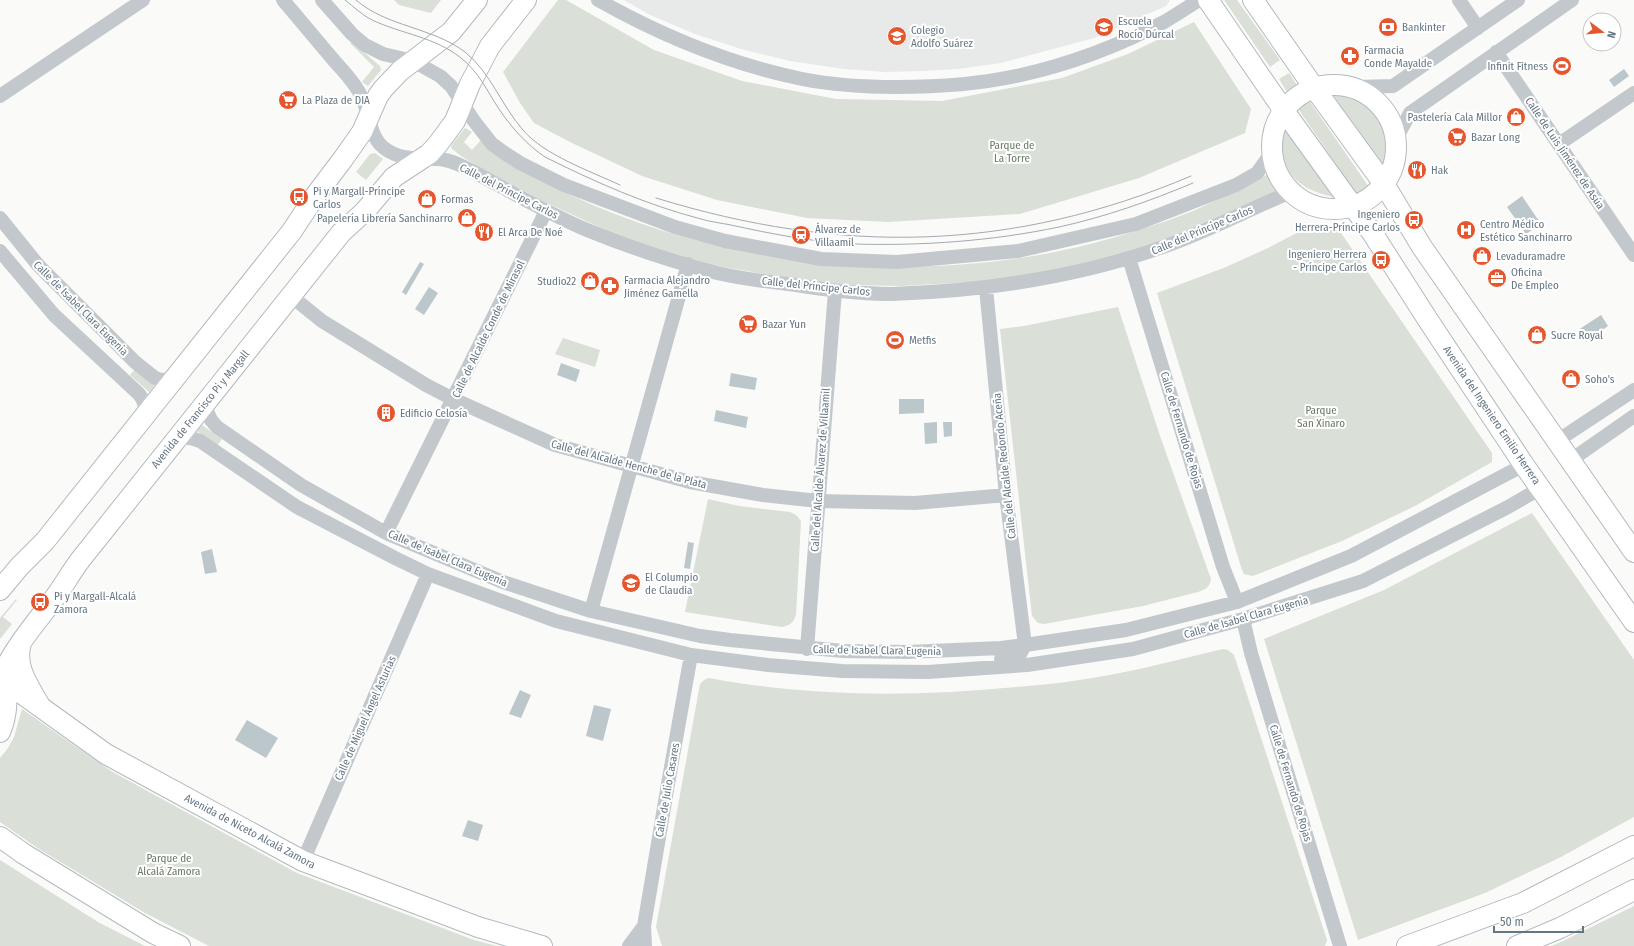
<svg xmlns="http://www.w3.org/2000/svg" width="1634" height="946" viewBox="0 0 1634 946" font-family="'Fira Sans Condensed',sans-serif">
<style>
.built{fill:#e8e9e9}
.green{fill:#dadfd7}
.water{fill:#bbc7cb}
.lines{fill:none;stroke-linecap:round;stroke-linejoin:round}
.secondary-casing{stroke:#b3babf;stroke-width:22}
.street{stroke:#c3c8cc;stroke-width:14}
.secondary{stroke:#fff;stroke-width:20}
.tram{stroke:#a2aab0;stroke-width:1}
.labels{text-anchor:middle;stroke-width:4;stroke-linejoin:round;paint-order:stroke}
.poi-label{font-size:11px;fill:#657683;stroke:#fff;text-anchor:start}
.park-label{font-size:11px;fill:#687a64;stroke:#fff}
.street-label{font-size:11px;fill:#657683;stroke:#fff}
</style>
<rect width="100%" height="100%" fill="#fafaf8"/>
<path class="built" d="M 624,0 L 1170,0 L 1166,6 L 1094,38 L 1001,63 L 958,69 L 922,71 L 885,72 L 844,69 L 790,61 L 741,49 L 695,34 L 648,14 Z"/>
<path class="green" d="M 394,0 L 441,0 L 431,13 L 399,5 Z
M 558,0 L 566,0 L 654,50 L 742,81 L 836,99 L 942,101 L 1062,78 L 1128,54 L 1194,22 L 1251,109 L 1245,133 L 1139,178 L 1020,214 L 888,222 L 807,218 L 717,200 L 642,176 L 570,142 L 534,123 L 520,103 L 503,72 Z
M 1224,0 L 1237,0 L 1280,60 L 1270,67 Z
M 352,42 L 380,66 L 381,70 L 368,86 L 362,82 L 374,67 L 350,43 Z
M 1289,73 L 1297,85 L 1287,92 L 1279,79 Z
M 1331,95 C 1341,95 1350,95 1358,100 C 1382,111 1391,143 1382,167 Z
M 1308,99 L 1369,187 L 1357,195 L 1297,107 Z
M 1284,127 L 1333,197 C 1295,189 1275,167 1284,127 Z
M 465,128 L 472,132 L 464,142 L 472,150 L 481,140 C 500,152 518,164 537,176 C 547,181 556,188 566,193 C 724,268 920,287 1090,244 C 1124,235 1160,224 1193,211 C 1218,200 1243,186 1268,174 L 1277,190 L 1243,208 L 1188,232 L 1140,249 L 1038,275 L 973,282 L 901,286 L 852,285 L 810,282 L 717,266 L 672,254 L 612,233 L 547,203 L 486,171 L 461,156 L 451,148 L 452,144 Z
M 375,153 L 383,159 L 366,180 L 356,172 L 370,154 Z
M 1310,226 L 1339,230 L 1492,453 L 1492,462 L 1415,506 L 1342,541 L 1253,576 L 1244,574 L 1242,570 L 1157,293 L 1226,267 L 1268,248 Z
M 1118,307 L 1160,436 L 1211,579 C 1209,588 1206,589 1198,592 L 1143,606 L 1044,624 L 1038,623 L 1032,616 L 1000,329 L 1024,326 Z
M 563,338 L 600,350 L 595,367 L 555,354 Z
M 135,369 L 154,386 L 149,392 L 130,375 Z
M 202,425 L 222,439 L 217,446 L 197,431 Z
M 708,499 L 739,506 L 790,512 L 796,515 L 801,521 L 796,615 C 793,623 790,625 782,627 L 685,612 Z
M 1532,513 L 1634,660 L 1634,817 L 1559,858 L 1485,893 L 1358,940 L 1264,639 L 1384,590 Z
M 16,599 L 17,600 L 3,617 L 12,624 L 0,639 L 0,618 Z
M 1223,649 L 1228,650 L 1234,655 L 1327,940 L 1325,946 L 662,946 L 656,927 L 700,684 L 704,680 L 709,678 C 809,697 914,697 1016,687 C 1035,685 1054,684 1073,681 C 1124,674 1173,661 1223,649 Z
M 22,709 L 111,771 L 297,873 L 474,940 L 497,946 L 209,946 L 145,913 L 39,849 L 0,822 L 0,758 L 8,748 L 14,737 Z
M 0,860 L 98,922 L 145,946 L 0,946 Z
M 1634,906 L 1634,946 L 1551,946 L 1561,942 Z"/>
<path class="water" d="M 1624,69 L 1629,76 L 1614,87 L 1609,80 Z
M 1522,196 L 1541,224 L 1526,234 L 1507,207 Z
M 420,262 L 424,264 L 406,295 L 402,292 Z
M 429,287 L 438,293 L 424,315 L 415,309 Z
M 1601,315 L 1608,326 L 1586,342 L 1578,330 Z
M 561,363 L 580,370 L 576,382 L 557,375 Z
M 731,373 L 757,378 L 755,390 L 729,386 Z
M 899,399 L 924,399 L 924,413 L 899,414 Z
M 716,410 L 748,417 L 746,428 L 714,421 Z
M 937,422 L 937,443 L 925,444 L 924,423 Z
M 943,422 L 952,422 L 952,436 L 944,437 Z
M 688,542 L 694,543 L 690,569 L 684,568 Z
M 212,549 L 217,572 L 205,574 L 201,552 Z
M 520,690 L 531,695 L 521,718 L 509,714 Z
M 594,705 L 611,709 L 603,741 L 586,736 Z
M 247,720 L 278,738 L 266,758 L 235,740 Z
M 468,820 L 483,825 L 478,841 L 462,836 Z"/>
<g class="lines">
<g class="secondary-casing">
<path id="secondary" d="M 1208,0 L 1282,108 L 1373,234 L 1428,320 L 1524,465 L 1634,622
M 1253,0 L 1315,89 L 1384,184 L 1422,247 L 1634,552
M1272 147a62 62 0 1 1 124 0a62 62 0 1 1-124 0Z
M 0,590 L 19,567 L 45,541 L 292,231 L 315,196 L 343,159 L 362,132 L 378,96 L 383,89 L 400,71 L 451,32 L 477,0
M 21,643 C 14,666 28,685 39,704
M 0,676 C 10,691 7,716 0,732
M 1,677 C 14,648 34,625 53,600 C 63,587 71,572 81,559 L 341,233 L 365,211 L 394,177 L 429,154 L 438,144 L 455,121 L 470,84 L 490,46 L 526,0
M 3,680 L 106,754 L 303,861 L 478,927 L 542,946
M 0,837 L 24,854 L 153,933 L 180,946
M 1407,946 L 1523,903 L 1634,846
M 1517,946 L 1560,928 L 1634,890"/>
</g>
<path class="street" d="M 283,0 C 299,19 315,38 331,57 C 340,68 352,79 359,92 C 370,109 368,136 384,148 C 401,161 419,158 439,159 C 452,160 465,167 476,173 C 513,193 549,214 587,230 C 629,247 673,262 717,273 C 743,279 769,282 796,285 C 827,290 860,294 892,294 C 983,291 1074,278 1160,248 C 1205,233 1247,210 1291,192
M 322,0 L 352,34 L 365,45 L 383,54 L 413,61 L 440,76 L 451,86 L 474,121 L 492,144 L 506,154 L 520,163 L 564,185 L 675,227 L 725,241 L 821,259 L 897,262 L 1018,251 L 1136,224 L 1236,185 L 1257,173 L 1272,152
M 598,0 C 662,36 729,64 802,79 C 833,85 865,87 897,87 C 938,87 981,84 1021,75 C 1070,64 1120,45 1164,22 C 1176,15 1188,7 1199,0
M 1459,0 L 1478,28
M 1496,52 L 1634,255
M 1355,87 L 1393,86 L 1518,0
M 0,96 L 143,0
M 1396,139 L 1410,113 L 1572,0
M 1559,144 L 1634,93
M 0,218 L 38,265 L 135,362 L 155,378 L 161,380 L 174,379
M 0,251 L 54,315 L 139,394 C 145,402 146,407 144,417
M 1129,258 L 1223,567 L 1237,602
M 986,288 L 1006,495 L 1025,645 L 1018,658 L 1001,659
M 291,296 L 322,321 L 426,385 L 453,399 L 555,445 L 690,482 L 763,495 L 818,501 L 915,503 L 1006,495
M 204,404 L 211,420 L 217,427 L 301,485 L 386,533 L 503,582 L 591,611 L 700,636 L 730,640 L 843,651 L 907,652 L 1001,648 L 1025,645 L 1126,630 L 1237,602 L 1351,556 L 1524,465
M 177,438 L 191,438 L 200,441 L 297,507 L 395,558 L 428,574 L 556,621 L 691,655 L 768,665 L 842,671 L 928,672 L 1027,665 L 1133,649 L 1243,619 L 1363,581 L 1508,507 L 1541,488
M 1557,441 L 1634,390
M 1571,460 L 1634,416
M 386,533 L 546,211
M 591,611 L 688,264
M 1243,619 L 1251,653 L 1340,946
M 807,649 L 835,291
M 303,861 L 428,574
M 629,946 L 644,926
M 645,946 L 644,926 L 668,784 L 691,655"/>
<use href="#secondary" class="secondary"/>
<path class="tram" d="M 345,0 C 354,7 362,15 372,20 C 402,34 435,37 461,58 C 479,72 487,91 499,109 C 512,128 526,144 545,157 C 595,182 647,205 701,219 C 711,222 721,223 731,225 C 772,234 813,242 854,244 C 923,246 992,241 1059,227 C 1105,217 1150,201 1193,183
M 356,0 C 387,27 432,27 465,52 C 491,73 501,105 523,130 C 544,155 590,171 620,185
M 656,198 C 841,255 1012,252 1191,176"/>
</g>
<defs>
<g id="school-disc" transform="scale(1)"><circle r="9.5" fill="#e4572e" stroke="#fff"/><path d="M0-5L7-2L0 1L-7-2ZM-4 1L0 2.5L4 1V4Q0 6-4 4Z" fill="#fff"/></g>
<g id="bank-disc" transform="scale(1)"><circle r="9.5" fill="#e4572e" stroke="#fff"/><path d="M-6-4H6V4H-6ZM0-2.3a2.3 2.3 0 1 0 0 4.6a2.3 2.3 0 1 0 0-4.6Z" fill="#fff"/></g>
<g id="pharmacy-disc" transform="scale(1)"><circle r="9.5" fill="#e4572e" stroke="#fff"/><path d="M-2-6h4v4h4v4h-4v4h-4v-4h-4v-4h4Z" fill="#fff"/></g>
<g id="stadium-disc" transform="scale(1)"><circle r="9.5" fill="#e4572e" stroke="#fff"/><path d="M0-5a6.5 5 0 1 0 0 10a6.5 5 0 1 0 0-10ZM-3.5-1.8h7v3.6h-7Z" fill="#fff"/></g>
<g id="supermarket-disc" transform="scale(1)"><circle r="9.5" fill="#e4572e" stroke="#fff"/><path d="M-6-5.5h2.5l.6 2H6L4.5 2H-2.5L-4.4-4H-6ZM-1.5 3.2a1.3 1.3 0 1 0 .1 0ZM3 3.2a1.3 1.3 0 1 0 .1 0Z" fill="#fff"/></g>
<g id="shop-disc" transform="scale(1)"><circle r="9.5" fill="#e4572e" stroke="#fff"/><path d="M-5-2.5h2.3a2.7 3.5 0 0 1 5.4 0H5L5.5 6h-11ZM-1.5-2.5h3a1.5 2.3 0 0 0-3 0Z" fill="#fff"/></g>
<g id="restaurant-disc" transform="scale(1)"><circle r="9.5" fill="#e4572e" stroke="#fff"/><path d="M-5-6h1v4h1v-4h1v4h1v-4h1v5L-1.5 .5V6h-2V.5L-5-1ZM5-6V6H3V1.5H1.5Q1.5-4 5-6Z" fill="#fff"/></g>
<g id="bus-disc" transform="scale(1)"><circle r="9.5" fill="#e4572e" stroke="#fff"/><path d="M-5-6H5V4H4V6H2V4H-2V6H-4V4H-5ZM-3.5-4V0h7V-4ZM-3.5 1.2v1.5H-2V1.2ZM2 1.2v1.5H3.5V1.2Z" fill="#fff"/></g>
<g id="hospital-disc" transform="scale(1)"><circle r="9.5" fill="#e4572e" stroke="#fff"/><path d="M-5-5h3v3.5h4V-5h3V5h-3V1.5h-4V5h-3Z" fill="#fff"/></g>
<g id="station-disc" transform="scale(1)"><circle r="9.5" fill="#e4572e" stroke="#fff"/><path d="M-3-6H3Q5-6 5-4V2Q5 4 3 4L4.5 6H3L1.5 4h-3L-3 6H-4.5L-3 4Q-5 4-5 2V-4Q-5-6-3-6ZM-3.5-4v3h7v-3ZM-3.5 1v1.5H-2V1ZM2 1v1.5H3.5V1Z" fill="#fff"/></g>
<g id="office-disc" transform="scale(1)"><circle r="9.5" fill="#e4572e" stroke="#fff"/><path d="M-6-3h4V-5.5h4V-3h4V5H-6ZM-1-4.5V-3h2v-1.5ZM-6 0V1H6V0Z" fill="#fff"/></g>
<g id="building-disc" transform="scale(1)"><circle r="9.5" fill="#e4572e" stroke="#fff"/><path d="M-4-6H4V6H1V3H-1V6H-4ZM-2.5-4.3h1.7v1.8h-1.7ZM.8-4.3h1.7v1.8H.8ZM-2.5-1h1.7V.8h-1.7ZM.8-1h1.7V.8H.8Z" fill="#fff"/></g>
</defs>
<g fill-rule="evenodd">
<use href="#school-disc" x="1104" y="27"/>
<use href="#bank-disc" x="1388" y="27"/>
<use href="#school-disc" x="897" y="36"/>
<use href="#pharmacy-disc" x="1350" y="56"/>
<use href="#stadium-disc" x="1562" y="66"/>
<use href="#supermarket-disc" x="288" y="100"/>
<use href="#shop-disc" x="1516" y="117"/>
<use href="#supermarket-disc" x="1457" y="137"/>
<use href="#restaurant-disc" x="1417" y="170"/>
<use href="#bus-disc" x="299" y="197"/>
<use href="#shop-disc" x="427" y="199"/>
<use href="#shop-disc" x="467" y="218"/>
<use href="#bus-disc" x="1414" y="220"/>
<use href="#hospital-disc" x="1466" y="230"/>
<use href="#restaurant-disc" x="484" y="232"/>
<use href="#station-disc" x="801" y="235"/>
<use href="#shop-disc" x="1482" y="256"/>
<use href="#bus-disc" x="1381" y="260"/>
<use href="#office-disc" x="1497" y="278"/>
<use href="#shop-disc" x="590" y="281"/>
<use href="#pharmacy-disc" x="610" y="286"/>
<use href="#supermarket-disc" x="748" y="324"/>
<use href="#shop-disc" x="1537" y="335"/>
<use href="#stadium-disc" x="895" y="340"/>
<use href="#shop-disc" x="1571" y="379"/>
<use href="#building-disc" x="386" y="413"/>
<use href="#school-disc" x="631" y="583"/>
<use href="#bus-disc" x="40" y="602"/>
</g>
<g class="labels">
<g class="poi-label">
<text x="1118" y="25">Escuela<tspan x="1118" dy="13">Rocío Dúrcal</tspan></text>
<text x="1402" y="31">Bankinter</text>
<text x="911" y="34">Colegio<tspan x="911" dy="13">Adolfo Suárez</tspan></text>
<text x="1364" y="54">Farmacia<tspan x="1364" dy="13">Conde Mayalde</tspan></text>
<text x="1548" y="70" text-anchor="end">Infinit Fitness</text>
<text x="302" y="104">La Plaza de DIA</text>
<text x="1502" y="121" text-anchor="end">Pastelería Cala Millor</text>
<text x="1471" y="141">Bazar Long</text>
<text x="1431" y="174">Hak</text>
<text x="313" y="195">Pi y Margall-Príncipe<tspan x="313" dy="13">Carlos</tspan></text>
<text x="441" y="203">Formas</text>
<text x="1400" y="218" text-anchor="end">Ingeniero<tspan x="1400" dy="13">Herrera-Príncipe Carlos</tspan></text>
<text x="453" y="222" text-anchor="end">Papelería Librería Sanchinarro</text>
<text x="1480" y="228">Centro Médico<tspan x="1480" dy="13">Estético Sanchinarro</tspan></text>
<text x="815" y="233">Álvarez de<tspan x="815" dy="13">Villaamil</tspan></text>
<text x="498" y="236">El Arca De Noé</text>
<text x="1367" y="258" text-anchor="end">Ingeniero Herrera<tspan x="1367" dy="13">- Príncipe Carlos</tspan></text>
<text x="1496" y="260">Levaduramadre</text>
<text x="1511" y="276">Oficina<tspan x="1511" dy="13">De Empleo</tspan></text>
<text x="624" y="284">Farmacia Alejandro<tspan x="624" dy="13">Jiménez Gamella</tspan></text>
<text x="576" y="285" text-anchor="end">Studio22</text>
<text x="762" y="328">Bazar Yun</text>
<text x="1551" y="339">Sucre Royal</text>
<text x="909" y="344">Metfis</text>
<text x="1585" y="383">Soho's</text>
<text x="400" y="417">Edificio Celosía</text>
<text x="645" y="581">El Columpio<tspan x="645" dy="13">de Claudia</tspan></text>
<text x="54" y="600">Pi y Margall-Alcalá<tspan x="54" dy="13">Zamora</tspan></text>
</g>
<g class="park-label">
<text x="1012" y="149">Parque de<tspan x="1012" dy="13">La Torre</tspan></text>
<text x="1321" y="414">Parque<tspan x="1321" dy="13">San Xinaro</tspan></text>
<text x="169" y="862">Parque de<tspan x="169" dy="13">Alcalá Zamora</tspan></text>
</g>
<g class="street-label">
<text transform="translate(1565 153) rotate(56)" y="4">Calle de Luis Jiménez de Asúa</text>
<text transform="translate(509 191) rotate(27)" y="4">Calle del Príncipe Carlos</text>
<text transform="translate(1202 230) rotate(-23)" y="4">Calle del Príncipe Carlos</text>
<text transform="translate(816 286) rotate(6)" y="4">Calle del Príncipe Carlos</text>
<text transform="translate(81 308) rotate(45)" y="4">Calle de Isabel Clara Eugenia</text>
<text transform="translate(488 329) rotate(-64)" y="4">Calle de Alcalde Conde de Mirasol</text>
<text transform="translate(200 409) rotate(-51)" y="4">Avenida de Francisco Pi y Margall</text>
<text transform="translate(1492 415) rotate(56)" y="4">Avenida del Ingeniero Emilio Herrera</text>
<text transform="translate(1182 430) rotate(73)" y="4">Calle de Fernando de Rojas</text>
<text transform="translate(629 464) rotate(15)" y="4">Calle del Alcalde Henche de la Plata</text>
<text transform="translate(1004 466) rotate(-96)" y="4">Calle del Alcalde Redondo Aceña</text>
<text transform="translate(820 470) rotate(-86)" y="4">Calle del Alcalde Álvarez de Villaamil</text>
<text transform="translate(448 558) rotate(23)" y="4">Calle de Isabel Clara Eugenia</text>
<text transform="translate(1246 617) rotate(-16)" y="4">Calle de Isabel Clara Eugenia</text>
<text transform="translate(877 650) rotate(1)" y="4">Calle de Isabel Clara Eugenia</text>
<text transform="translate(365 718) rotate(-66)" y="4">Calle de Miguel Ángel Asturias</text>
<text transform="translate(1291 783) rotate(73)" y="4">Calle de Fernando de Rojas</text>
<text transform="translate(667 790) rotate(-80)" y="4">Calle de Julio Casares</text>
<text transform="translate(250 831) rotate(28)" y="4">Avenida de Niceto Alcalá Zamora</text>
</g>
</g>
<g transform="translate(1602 32) rotate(106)"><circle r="19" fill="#ffffff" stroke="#c1c8cd"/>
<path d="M0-3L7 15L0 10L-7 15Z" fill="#e4572e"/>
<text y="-6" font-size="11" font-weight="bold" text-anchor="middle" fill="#657683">N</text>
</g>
<path d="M1494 926v6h89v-6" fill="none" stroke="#657683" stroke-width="2"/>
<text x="1500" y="926" font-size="12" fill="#657683" stroke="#ffffff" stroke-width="3" paint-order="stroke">50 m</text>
</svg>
